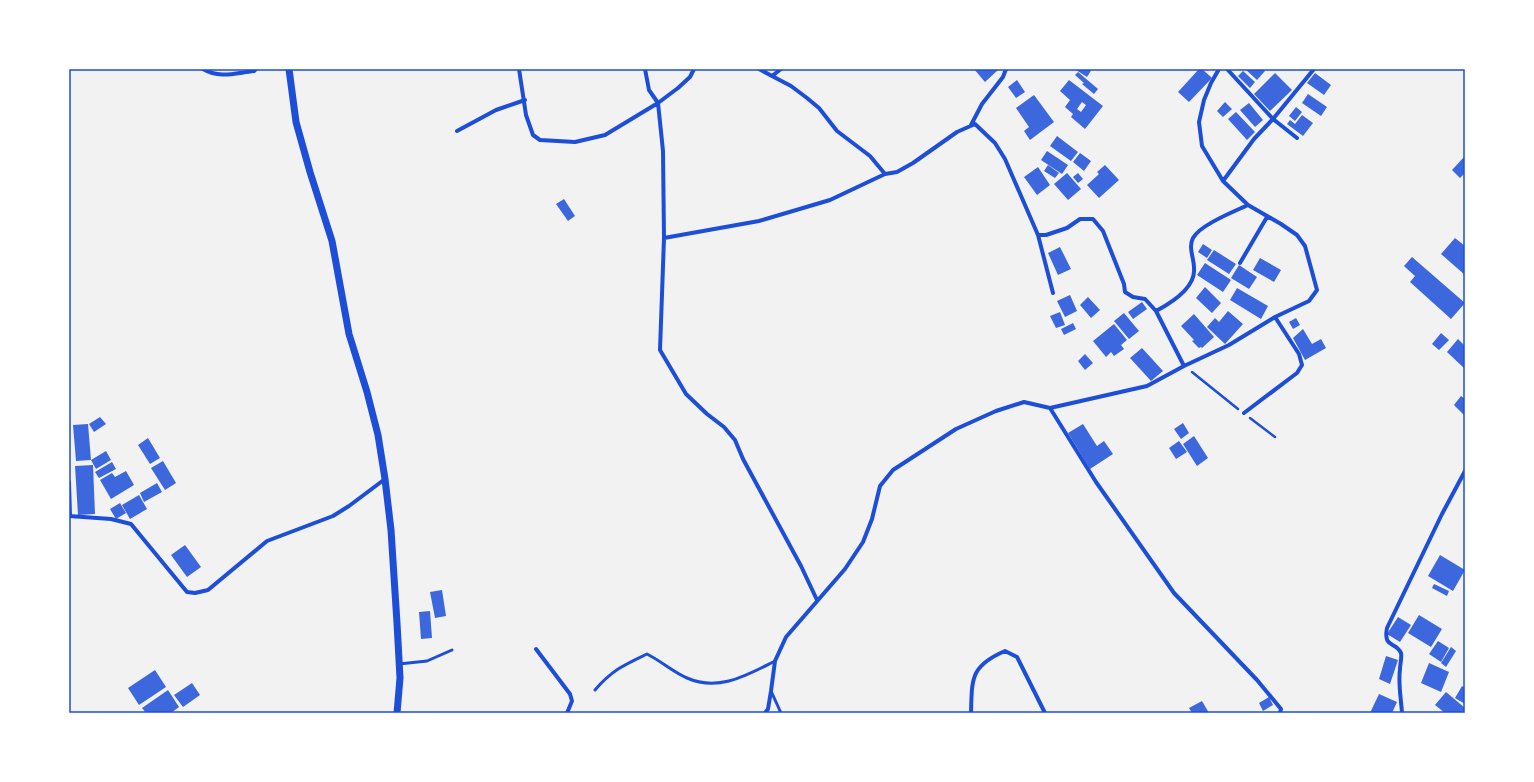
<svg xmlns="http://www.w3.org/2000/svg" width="1534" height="782" viewBox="0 0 1534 782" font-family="Poppins,sans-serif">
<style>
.building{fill:#3d67dc;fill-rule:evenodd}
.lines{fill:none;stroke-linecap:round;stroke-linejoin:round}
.path{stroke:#1d4ed8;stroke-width:2.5}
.service{stroke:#1d4ed8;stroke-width:3}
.minor{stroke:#1d4ed8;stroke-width:4}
.tertiary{stroke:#1d4ed8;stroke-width:7}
.neatline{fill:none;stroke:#1d4ed8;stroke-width:1.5}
</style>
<rect width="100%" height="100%" fill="#f2f2f2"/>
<path class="building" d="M 974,69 L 997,69 L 998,70 L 985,82 Z
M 1077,69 L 1092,69 L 1087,77 L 1076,70 Z
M 1199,69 L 1202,69 L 1212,78 L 1189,102 L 1178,92 Z
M 1245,69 L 1263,69 L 1265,71 L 1257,80 Z
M 1243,71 L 1255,82 L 1250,88 L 1238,76 Z
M 1078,72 L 1098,89 L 1094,94 L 1082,84 L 1084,83 L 1075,75 Z
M 1275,73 L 1292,90 L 1270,111 L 1254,94 Z
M 1315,73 L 1331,85 L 1324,95 L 1307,83 Z
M 1017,80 L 1025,92 L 1016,98 L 1008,87 Z
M 1069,80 L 1103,106 L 1085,129 L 1071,117 L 1073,114 L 1065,107 L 1070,100 L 1060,91 ZM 1082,102 L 1086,105 L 1081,112 L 1077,109 Z
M 1308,94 L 1327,107 L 1321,116 L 1302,103 Z
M 1034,95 L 1054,122 L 1030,140 L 1024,131 L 1029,127 L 1016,108 Z
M 1225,102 L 1232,109 L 1223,117 L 1217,111 Z
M 1249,103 L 1263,120 L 1255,127 L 1240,110 Z
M 1296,107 L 1302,112 L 1295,121 L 1289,116 Z
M 1236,112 L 1255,132 L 1247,140 L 1228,119 Z
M 1302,115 L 1313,123 L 1303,136 L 1287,124 L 1290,120 L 1295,124 Z
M 1057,136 L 1078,152 L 1071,161 L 1050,146 Z
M 1047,151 L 1068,165 L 1062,174 L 1041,160 Z
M 1080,153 L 1091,161 L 1084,171 L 1073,162 Z
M 1464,157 L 1465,159 L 1465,173 L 1460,178 L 1452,170 Z
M 1048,165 L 1059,173 L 1055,178 L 1044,171 Z
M 1105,165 L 1119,180 L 1099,198 L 1087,185 L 1099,174 L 1097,172 Z
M 1038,167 L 1050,185 L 1037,195 L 1024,177 Z
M 1067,173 L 1081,189 L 1068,200 L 1054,184 Z
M 1078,173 L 1083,179 L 1078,183 L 1073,177 Z
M 564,199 L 575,216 L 568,221 L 556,204 Z
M 1455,238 L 1465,246 L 1465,275 L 1441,254 Z
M 1203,244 L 1212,250 L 1207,258 L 1198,252 Z
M 1060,247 L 1071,269 L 1058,275 L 1048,253 Z
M 1214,250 L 1236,264 L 1229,274 L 1207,260 Z
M 1412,257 L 1465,303 L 1451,319 L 1410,282 L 1415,276 L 1404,266 Z
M 1260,258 L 1281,270 L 1274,282 L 1253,270 Z
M 1205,263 L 1231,280 L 1223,292 L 1197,275 Z
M 1239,265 L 1257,277 L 1249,289 L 1231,278 Z
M 1205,287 L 1221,303 L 1212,313 L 1196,298 Z
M 1237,288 L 1268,306 L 1261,319 L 1230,300 Z
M 1070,295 L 1077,311 L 1065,317 L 1057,301 Z
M 1088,297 L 1100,310 L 1091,318 L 1080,305 Z
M 1142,302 L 1147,309 L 1133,319 L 1128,312 Z
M 1228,311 L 1243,324 L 1225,344 L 1207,327 L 1215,318 L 1219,322 Z
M 1060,312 L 1065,325 L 1056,328 L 1050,316 Z
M 1124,313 L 1139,331 L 1129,339 L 1114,321 Z
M 1194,314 L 1214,337 L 1202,348 L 1201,347 L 1199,348 L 1192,341 L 1194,340 L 1181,326 Z
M 1296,318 L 1300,325 L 1293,329 L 1289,322 Z
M 1073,323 L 1076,329 L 1064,335 L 1061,329 Z
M 1114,324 L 1127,340 L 1121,345 L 1124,349 L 1114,356 L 1111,352 L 1106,357 L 1093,341 Z
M 1303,329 L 1312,344 L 1321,339 L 1326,348 L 1305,360 L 1293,338 Z
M 1441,333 L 1449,340 L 1439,350 L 1432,344 Z
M 1458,339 L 1465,346 L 1465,369 L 1447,352 Z
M 1142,348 L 1163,371 L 1151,381 L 1130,358 Z
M 1085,354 L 1093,363 L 1085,370 L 1078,361 Z
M 1461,396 L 1465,399 L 1465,416 L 1454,405 Z
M 100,417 L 106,424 L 94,432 L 89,424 Z
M 1183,423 L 1189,433 L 1181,439 L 1174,429 Z
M 88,424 L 91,460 L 76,461 L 73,425 Z
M 1083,424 L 1097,446 L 1104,441 L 1113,454 L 1090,469 L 1068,433 Z
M 1194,436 L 1208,458 L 1197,466 L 1183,444 Z
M 148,438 L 160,458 L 150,464 L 138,445 Z
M 1179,441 L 1187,452 L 1176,459 L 1169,448 Z
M 106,451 L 111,460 L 96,469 L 91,460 Z
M 163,461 L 176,483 L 165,490 L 151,468 Z
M 112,462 L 116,469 L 99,478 L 95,472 Z
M 93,465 L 95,514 L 78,515 L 75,466 Z
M 126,471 L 134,485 L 111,499 L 100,480 L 112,473 L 115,477 Z
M 157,483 L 162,492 L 144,502 L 140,493 Z
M 139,495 L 147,509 L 130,519 L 122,505 Z
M 120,503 L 126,513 L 116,519 L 110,509 Z
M 185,545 L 201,567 L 187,577 L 171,555 Z
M 1440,555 L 1465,570 L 1453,591 L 1428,576 Z
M 1434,584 L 1449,591 L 1447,596 L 1432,588 Z
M 442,590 L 446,616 L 435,618 L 430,592 Z
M 430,611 L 432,638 L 421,639 L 419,612 Z
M 1419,615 L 1442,629 L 1431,647 L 1408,633 Z
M 1398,617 L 1411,625 L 1400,642 L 1387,634 Z
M 1438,641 L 1449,648 L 1441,662 L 1429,654 Z
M 1451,647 L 1456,651 L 1446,667 L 1441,663 Z
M 1386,656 L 1398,660 L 1390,684 L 1379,679 Z
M 1429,663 L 1449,672 L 1441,692 L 1421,683 Z
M 155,670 L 166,687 L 139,705 L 128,688 Z
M 192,683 L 200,695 L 183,707 L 174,695 Z
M 1462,686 L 1465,688 L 1465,704 L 1455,698 Z
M 168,690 L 179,707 L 171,713 L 146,713 L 142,708 Z
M 1446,692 L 1465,708 L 1464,713 L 1445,713 L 1435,705 Z
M 1379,694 L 1397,702 L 1392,713 L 1370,713 Z
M 1269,697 L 1273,705 L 1263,711 L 1259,703 Z
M 1202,701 L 1209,713 L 1192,713 L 1189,708 Z"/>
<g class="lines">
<path class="path" d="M 1192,372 L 1238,409
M 1250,418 L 1275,437"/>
<path class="service" d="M 399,664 L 427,661 L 452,650
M 595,690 C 612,670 624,665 647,654 C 661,661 673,672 687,678 C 719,692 747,675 775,661
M 771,691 L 781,713"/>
<path class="minor" d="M 203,69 C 220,79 235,73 254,71 L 256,69
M 519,69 L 526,115 L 533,135 L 540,140 L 575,142 L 605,135 L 658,103 L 678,88 L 690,77 L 694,69
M 645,69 L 649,90 L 658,103 L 663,151 L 664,238 L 660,350 L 686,394 L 707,414 L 724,427 L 735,440 L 743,459 L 801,566 L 817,600
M 759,69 L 772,76 L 781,69
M 1227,69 L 1273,119 L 1297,138
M 772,76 L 791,86 L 807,98 L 819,108 L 837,131 L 870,156 L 885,174 L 897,172 L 913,163 L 957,132 L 975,124 L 995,143 L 1005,159 L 1038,235 L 1046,235 L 1067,228 L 1080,219 L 1093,219 L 1103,231 L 1124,284 L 1125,292 L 1133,297 L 1145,299 L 1156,311 L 1184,366
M 971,125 L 982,104 L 1003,77 L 1006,69
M 457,131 L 496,110 L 525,100
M 1223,181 L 1254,139 L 1273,119 L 1314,69
M 1038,235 L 1053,293
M 664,238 L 759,221 L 830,200 L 885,174
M 1240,263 L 1267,217
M 1156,311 C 1171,303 1196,288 1194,268 C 1194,258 1188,247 1193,238 C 1200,225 1233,212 1248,205
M 1050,408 L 1096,482 L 1174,593 L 1257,680 L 1281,709 L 1280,713
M 1244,413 L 1297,373 L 1302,365 L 1299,354 L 1275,317
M 69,482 L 70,516
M 69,516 L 111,519 L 131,524 L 187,592 L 195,593 L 208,590 L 267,541 L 333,516 L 349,506 L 385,479
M 536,649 L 570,694 L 572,701 L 567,713
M 765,713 L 768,709 L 771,691 L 775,661 L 786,637 L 845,569 L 863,542 L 872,519 L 880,486 L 893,470 L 956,429 L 996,411 L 1024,402 L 1050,408 L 1147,386 L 1184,366 L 1229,345 L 1275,317 L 1309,301 L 1317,290 L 1305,246 L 1297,235 L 1281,224 L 1248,205 L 1223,181 L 1202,146 L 1199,122 L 1204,100 L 1211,83 L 1219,69
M 971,713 C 972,679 970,666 1005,651 L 1017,657 L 1045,713
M 1402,713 C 1401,698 1398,684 1400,669 C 1400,664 1402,658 1401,653 C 1396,641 1383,649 1387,628 L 1442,514 L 1465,471"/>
<path class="tertiary" d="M 289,69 L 296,122 L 310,172 L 332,241 L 349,334 L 367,392 L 378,435 L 385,479 L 391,530 L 397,623 L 400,678 L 397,713"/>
</g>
<rect width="1534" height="782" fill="none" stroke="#ffffff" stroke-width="140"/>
<rect x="70" y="70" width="1394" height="642" class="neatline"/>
</svg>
